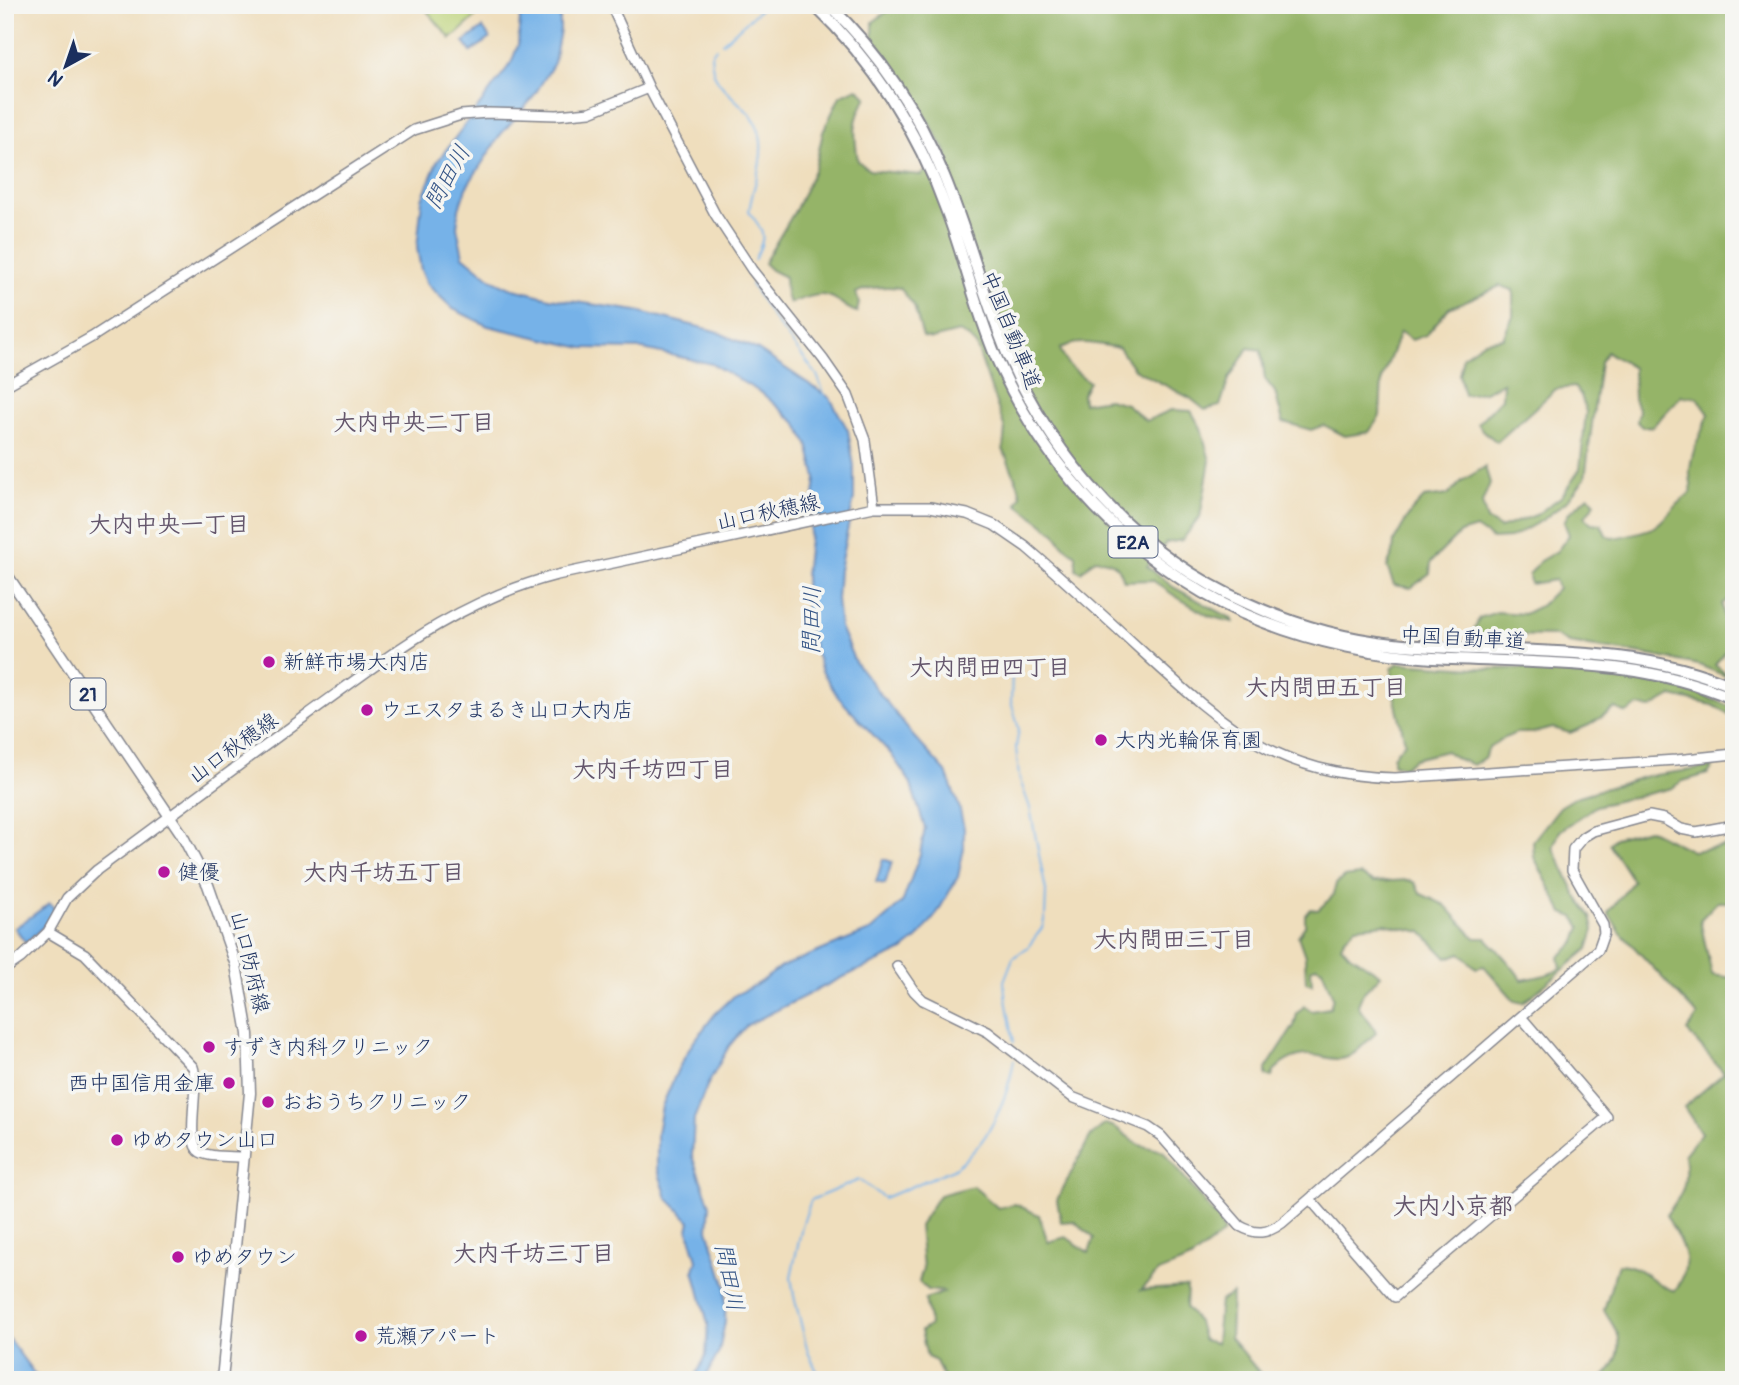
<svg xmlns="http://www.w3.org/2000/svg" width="1739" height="1385" viewBox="0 0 1739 1385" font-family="Pangolin,'Klee One',sans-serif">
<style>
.green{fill:#bcd276;stroke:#6c806a;stroke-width:2}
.forest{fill:#95b467;stroke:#587262;stroke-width:2}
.water{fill:#76b2e8;stroke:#4870a3;stroke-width:2}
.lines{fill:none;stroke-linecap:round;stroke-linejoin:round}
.stream{stroke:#76b2e8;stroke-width:2}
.secondary-casing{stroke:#85868e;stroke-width:12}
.primary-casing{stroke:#85868e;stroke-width:13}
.highway-casing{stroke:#85868e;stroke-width:14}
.secondary{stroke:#fff;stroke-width:9}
.primary{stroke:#fff;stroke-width:10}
.highway{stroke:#fff;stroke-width:10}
.poi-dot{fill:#b5179e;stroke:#f6f6f2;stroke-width:2.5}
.labels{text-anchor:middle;stroke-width:7;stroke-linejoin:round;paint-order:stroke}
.shield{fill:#f6f6f2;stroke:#5d6b8a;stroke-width:2}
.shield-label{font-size:19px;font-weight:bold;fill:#1b2f5e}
.street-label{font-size:21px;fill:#1b2f5e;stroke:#f6f6f2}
.poi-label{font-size:21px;fill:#1b2f5e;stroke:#f6f6f2;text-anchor:start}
.water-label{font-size:23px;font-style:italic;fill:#365687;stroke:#f6f6f2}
.neighbourhood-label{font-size:23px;font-weight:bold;fill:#64566c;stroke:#f6f6f2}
.quarter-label{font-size:24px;font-weight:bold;fill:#64566c;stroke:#f6f6f2}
</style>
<rect width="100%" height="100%" fill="#f6f6f2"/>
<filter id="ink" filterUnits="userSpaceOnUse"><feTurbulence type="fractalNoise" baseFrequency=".0143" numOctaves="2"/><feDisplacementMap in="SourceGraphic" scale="14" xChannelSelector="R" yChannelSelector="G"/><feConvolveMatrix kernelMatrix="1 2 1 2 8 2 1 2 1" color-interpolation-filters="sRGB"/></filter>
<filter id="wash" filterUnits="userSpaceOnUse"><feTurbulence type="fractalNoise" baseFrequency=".00686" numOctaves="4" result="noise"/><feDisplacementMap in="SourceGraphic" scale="28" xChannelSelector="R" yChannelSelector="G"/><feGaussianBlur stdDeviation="1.57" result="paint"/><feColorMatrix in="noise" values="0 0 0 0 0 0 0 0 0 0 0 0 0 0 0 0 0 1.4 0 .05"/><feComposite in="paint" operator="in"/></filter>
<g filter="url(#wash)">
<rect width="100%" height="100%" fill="#efdebd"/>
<path class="green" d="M 422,5 L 489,5 L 451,39 Z"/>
<path class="forest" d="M 896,5 L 1734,5 L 1734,595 L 1722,604 L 1729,646 L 1715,665 L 1731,678 L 1699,665 L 1643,654 L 1569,643 L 1556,636 L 1480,635 L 1474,630 L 1479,618 L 1497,612 L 1524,614 L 1540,606 L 1558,588 L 1555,580 L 1530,584 L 1529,575 L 1540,561 L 1557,551 L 1569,535 L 1564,522 L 1569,513 L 1589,496 L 1595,503 L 1585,517 L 1591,523 L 1601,524 L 1606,535 L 1611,538 C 1617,538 1650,530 1654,527 C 1668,518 1675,502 1691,493 C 1693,485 1689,479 1690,471 C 1691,451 1702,432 1709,414 L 1697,397 L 1681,396 L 1652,427 L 1642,427 L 1637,422 L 1639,411 L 1634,399 L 1633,368 L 1607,352 L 1600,362 L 1585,478 L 1567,501 L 1544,519 L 1510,538 L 1492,539 L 1476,528 L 1460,533 L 1431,562 L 1430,573 L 1411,588 L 1394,585 L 1387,567 L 1393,553 L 1394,541 L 1410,513 L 1424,498 L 1448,495 L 1462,481 L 1485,467 L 1490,483 L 1482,503 L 1487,520 L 1500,528 L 1536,515 L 1562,496 L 1580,469 L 1586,412 L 1581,395 L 1574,387 L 1556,389 L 1497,442 L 1482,430 L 1478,423 L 1502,398 L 1503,383 L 1484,392 L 1464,395 L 1459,375 L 1463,356 L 1485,341 L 1503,338 L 1513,316 L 1513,290 L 1500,286 L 1449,308 L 1426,335 L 1412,340 L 1400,332 L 1382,379 L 1380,416 L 1369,432 L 1345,436 L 1324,425 L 1311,430 L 1283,422 L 1275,392 L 1265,379 L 1261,350 L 1248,348 L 1229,379 L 1220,406 L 1205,410 L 1190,398 L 1134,369 L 1119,348 C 1101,345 1076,338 1060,349 L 1068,365 L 1089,382 L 1082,394 L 1083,403 L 1108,399 L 1126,404 L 1146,421 L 1171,410 L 1191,411 L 1201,428 L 1210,461 L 1200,517 L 1182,540 L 1166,543 L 1147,566 L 1173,587 L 1231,618 L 1233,622 L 1209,616 L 1175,596 L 1152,580 L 1124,581 C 1119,564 1113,561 1095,559 L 1081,572 L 1076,569 L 1076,555 L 1063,545 L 1055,533 L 1017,504 L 1021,496 L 1018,484 L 1003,449 L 1005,429 L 976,345 L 968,337 L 959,332 L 932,339 L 923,337 L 914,306 L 900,288 C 887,286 866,287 856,293 L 859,303 L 857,312 C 849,310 844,305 838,301 C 822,289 806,298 790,303 L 786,296 L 785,277 L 771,270 L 764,263 L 796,209 L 815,168 L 823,132 L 840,96 L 857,88 L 867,97 C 852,120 854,134 858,161 L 869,170 L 921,175 L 947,154 L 907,84 L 873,37 L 873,22 Z
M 1398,663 L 1490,669 L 1529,668 L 1561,671 L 1599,679 L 1623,677 L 1633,683 C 1652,675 1714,700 1734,708 L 1734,717 L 1712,705 L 1672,696 L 1651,708 L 1638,706 L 1626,713 L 1615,708 L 1589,725 L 1570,733 L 1553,728 L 1533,733 L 1516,733 L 1500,740 L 1489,748 L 1485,757 L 1473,765 L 1458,759 L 1446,751 L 1414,759 L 1404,767 L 1393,764 L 1393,756 L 1405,742 L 1392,686 L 1392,669 Z
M 1713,767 L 1708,774 L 1683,781 L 1672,788 L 1596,806 L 1560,831 L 1553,847 L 1576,895 L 1591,917 L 1594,930 L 1588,949 L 1523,1003 L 1515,1001 L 1484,966 L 1476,968 L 1460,953 L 1447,958 L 1422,932 L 1385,924 L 1356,927 L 1344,939 L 1341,945 L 1348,953 L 1381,975 L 1363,993 L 1358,1005 C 1362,1017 1373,1020 1376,1033 C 1366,1041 1355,1057 1341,1059 C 1330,1060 1318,1054 1308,1055 C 1295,1055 1275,1064 1272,1077 L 1266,1076 L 1266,1069 L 1294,1026 L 1297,1014 L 1304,1006 L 1311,1011 L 1330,1008 L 1333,997 L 1322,969 L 1316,966 L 1311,969 L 1312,984 L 1306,982 L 1305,956 L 1298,936 L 1305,926 L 1305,915 L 1310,909 L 1318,910 L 1332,897 L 1336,884 L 1344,877 L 1360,875 L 1374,882 L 1409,880 L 1415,883 L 1421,894 L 1445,905 L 1475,938 L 1486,938 C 1500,952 1511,964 1522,980 C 1535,977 1549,976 1561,968 L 1559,957 L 1576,942 L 1581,927 L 1574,917 L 1563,913 L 1534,857 L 1533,841 L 1560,807 L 1576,797 L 1647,776 Z
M 1648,829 L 1692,851 L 1734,845 L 1734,902 L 1717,902 L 1700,920 L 1712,975 L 1734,978 L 1734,1380 L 1599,1380 C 1613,1372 1623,1351 1618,1335 C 1615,1327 1608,1318 1604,1310 L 1618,1264 C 1645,1265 1651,1284 1675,1291 C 1696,1262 1681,1243 1666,1215 C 1684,1193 1688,1184 1684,1155 L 1701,1133 L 1684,1107 L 1724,1073 L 1687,1031 L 1698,1016 L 1620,932 L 1608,913 L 1633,881 L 1609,844 L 1615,838 Z
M 1105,1124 L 1115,1127 L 1139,1145 L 1163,1151 L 1220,1222 L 1224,1233 L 1191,1259 L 1158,1272 L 1141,1290 L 1187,1287 L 1186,1308 L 1198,1322 L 1203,1340 L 1216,1343 L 1220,1301 L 1232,1294 L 1230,1338 L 1266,1380 L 944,1380 L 936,1361 L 927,1357 L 921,1331 L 930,1325 L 925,1299 L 945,1292 L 927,1290 L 919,1282 L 923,1268 L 919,1226 L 939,1195 L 973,1186 L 998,1208 L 1015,1204 L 1039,1215 L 1048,1242 L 1066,1237 L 1089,1253 L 1094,1238 L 1074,1221 L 1061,1222 L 1057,1200 L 1090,1137 Z"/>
<path class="water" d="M 521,5 L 560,5 L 560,30 L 554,63 L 532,99 L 501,134 L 466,188 L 459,209 L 457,227 L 463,256 L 491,279 L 510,288 L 550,298 L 637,311 L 715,331 L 758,350 L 830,398 L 848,430 L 854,466 L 854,499 L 839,570 L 837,600 L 840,627 L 855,662 L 915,738 L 946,772 L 959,806 L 964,828 L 964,848 L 958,877 L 936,915 L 918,938 L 902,951 L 839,979 L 747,1025 L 729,1046 L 707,1086 L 694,1119 L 692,1156 L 710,1205 L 708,1229 L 726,1288 L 725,1322 L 719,1352 L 704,1380 L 694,1380 L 706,1355 L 708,1324 L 694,1270 L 697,1260 L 688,1230 L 690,1221 L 667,1198 L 657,1167 L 657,1133 L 662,1106 L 678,1069 L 692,1044 L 715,1014 L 735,995 L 756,985 L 781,967 L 872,930 L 888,916 L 903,901 L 920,854 L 925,828 L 910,782 L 891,754 L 838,697 L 822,671 L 811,638 L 806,615 L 805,576 L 816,478 L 808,444 L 796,423 L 763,394 L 712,364 L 643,349 L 583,348 L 488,326 L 453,309 L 427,284 L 421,270 L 417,248 L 422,199 L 437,162 L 511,63 L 518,45 Z
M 483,28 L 490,38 L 471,52 L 464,42 Z
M 883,859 L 892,862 L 885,884 L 876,882 Z
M 50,903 L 55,910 L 46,924 L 26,943 L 15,928 Z
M 5,1334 L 39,1380 L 5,1380 Z"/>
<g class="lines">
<path class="stream" d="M 722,43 L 765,5
M 716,48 L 711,55 C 712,62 712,70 715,76 C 728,101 758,108 761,142 C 763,165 752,189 749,212 C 765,233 767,236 754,260
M 751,284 L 772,317 L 817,375 L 825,396
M 1014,1042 L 1005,994 L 1004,981 L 1013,958 L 1028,947 L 1042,928 L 1045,916 L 1046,891 L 1030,808 L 1019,777 L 1016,747 L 1019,729 L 1011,702 L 1012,673 L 1015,664
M 821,1380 L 808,1352 L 794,1296 L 791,1277 L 802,1226 L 811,1200 L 859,1180 L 884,1198 L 953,1169 C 989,1144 1007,1101 1014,1060"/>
</g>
</g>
<g filter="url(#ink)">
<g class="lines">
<g class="secondary-casing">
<path id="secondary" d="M 611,5 L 649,88 L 715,214 L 752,270 L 823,359 L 848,395 L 865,440 L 874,507
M 5,386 L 92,337 L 414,130 L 461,115 L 488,113 L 557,115 L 590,112 L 649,88
M 48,932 L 85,954 L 193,1067 C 200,1087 184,1142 200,1152 C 211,1158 232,1156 244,1157
M 897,966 L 914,991 L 923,1000 L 988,1032 L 1072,1097 L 1148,1127 L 1161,1136 L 1240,1226 C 1256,1235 1267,1234 1282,1223 L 1598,950 L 1604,933 L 1603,925 L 1572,870 L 1573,849 L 1583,837 L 1593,831 L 1649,816 L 1664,819 L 1681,829 L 1696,832 L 1734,825
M 5,969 L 21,958 L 48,932 L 67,898 L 97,870 C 167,818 237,766 307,715 C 389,656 456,601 557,575 L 874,507 L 930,507 L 967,514 L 994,525 L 1026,547 C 1067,582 1106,618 1145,654 C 1226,728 1278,775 1395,778 L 1676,760 L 1734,754
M 1310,1199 L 1395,1297 L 1607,1117 L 1522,1018"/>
</g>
<g class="primary-casing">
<path id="primary" d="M 5,572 L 181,833 L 208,885 L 236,965 L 248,1034 L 250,1093 L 222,1380"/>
</g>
<g class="highway-casing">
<path id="highway" d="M 814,5 C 875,63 919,134 947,212 C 965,260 976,310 996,357 C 1044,468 1132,562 1242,613 C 1303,640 1367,654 1433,658 C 1535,664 1638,657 1734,699
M 829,5 C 879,53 918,112 944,176 C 968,234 983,295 1007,353 C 1054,462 1139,556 1249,604 C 1295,625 1344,639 1394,644 C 1508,656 1626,640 1734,687"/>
</g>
<use href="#secondary" class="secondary"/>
<use href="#primary" class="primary"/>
<use href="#highway" class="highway"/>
</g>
</g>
<g class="poi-dot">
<circle cx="269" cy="662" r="7"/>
<circle cx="367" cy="710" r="7"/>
<circle cx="1101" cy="740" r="7"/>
<circle cx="164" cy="872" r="7"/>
<circle cx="209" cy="1047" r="7"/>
<circle cx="229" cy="1083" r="7"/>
<circle cx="268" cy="1102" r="7"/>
<circle cx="117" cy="1140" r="7"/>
<circle cx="178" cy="1257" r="7"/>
<circle cx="361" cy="1336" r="7"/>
</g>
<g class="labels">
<g class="shield">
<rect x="1108.5" y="526.5" width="49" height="31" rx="5"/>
<rect x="70.5" y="678.5" width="35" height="31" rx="5"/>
</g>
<g class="shield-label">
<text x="1133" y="549">E2A</text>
<text x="88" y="701">21</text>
</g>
<g class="street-label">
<text transform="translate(1011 330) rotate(68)" y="7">中国自動車道</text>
<text transform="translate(768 512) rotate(-12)" y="7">山口秋穂線</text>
<text transform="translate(1463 638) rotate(3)" y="7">中国自動車道</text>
<text transform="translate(233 748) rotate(-36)" y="7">山口秋穂線</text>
<text transform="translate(250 962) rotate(76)" y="7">山口防府線</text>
</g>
<g class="poi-label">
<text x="283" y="669">新鮮市場大内店</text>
<text x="381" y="717">ウエスタまるき山口大内店</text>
<text x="1115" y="747">大内光輪保育園</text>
<text x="178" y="879">健優</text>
<text x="223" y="1054">すずき内科クリニック</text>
<text x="215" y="1090" text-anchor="end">西中国信用金庫</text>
<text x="282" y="1109">おおうちクリニック</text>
<text x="131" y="1147">ゆめタウン山口</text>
<text x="192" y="1264">ゆめタウン</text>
<text x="375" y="1343">荒瀬アパート</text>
</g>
<g class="water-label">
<text transform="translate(447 177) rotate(-61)" y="8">問田川</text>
<text transform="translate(811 620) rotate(-89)" y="8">問田川</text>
<text transform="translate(730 1277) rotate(79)" y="8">問田川</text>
</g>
<g class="neighbourhood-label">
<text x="414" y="430">大内中央二丁目</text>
<text x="169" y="532">大内中央一丁目</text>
<text x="990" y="675">大内問田四丁目</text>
<text x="1326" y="695">大内問田五丁目</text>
<text x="653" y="777">大内千坊四丁目</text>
<text x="384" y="880">大内千坊五丁目</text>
<text x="1174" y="947">大内問田三丁目</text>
<text x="534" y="1261">大内千坊三丁目</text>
</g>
<g class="quarter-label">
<text x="1453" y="1214">大内小京都</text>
</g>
</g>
<rect width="1739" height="1385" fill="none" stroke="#f6f6f2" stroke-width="28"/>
<g transform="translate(66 66) rotate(220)" stroke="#f6f6f2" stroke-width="5" paint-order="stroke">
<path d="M0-5L12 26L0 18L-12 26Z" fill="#1b2f5e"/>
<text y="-10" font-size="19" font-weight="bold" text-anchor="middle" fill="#1b2f5e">N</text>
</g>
</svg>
